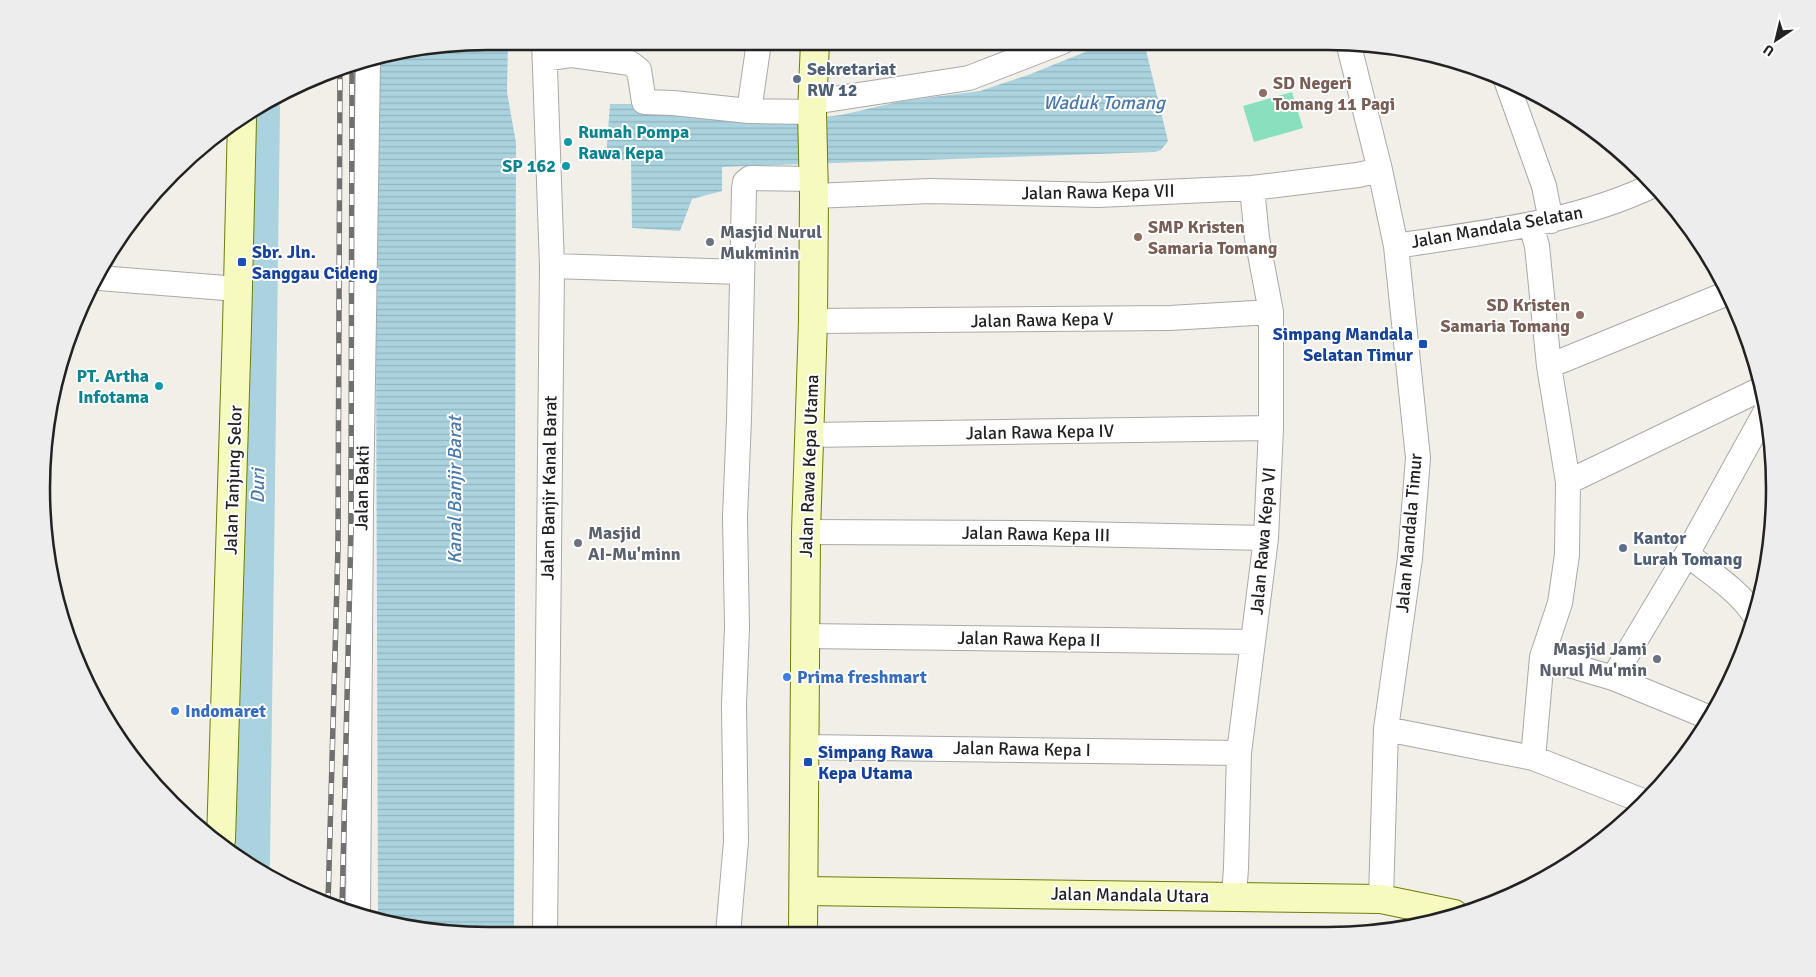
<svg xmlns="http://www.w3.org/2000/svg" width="1816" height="977" viewBox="0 0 1816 977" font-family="Signika,sans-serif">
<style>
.pitch{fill:#88e0be}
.water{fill:url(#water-rules)}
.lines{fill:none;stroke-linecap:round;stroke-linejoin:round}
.river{stroke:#aad3df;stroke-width:36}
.street-casing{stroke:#a9a9a9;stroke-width:26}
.secondary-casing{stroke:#707d05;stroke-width:30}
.street{stroke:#fff;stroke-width:24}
.secondary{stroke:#f7fabf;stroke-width:28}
.rail-casing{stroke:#707070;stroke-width:5.5}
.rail{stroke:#fff;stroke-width:4;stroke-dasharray:11;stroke-linecap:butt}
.service-dot{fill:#5c6f8a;stroke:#fff;stroke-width:2}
.education-dot{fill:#8d6e63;stroke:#fff;stroke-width:2}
.culture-dot{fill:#0f9aa8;stroke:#fff;stroke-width:2}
.worship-dot{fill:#6b7280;stroke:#fff;stroke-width:2}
.transit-dot{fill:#1a4fb4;stroke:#fff;stroke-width:2}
.shop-dot{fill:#3f7fe0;stroke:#fff;stroke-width:2}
.labels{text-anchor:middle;stroke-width:4;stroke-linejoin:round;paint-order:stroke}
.service-label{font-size:18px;font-weight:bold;fill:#4e5e75;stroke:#fff;text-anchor:start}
.education-label{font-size:18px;font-weight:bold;fill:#785e54;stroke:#fff;text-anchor:start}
.culture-label{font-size:18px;font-weight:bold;fill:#0d838f;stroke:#fff;text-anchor:end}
.street-label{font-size:18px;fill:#222;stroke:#fff}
.worship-label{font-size:18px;font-weight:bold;fill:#5b616d;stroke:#fff;text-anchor:start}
.transit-label{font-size:18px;font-weight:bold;fill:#164399;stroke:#fff;text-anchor:start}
.shop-label{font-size:18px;font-weight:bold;fill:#366cbe;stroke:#fff;text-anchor:start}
.water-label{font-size:19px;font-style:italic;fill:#4a7aab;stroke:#fff}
.rim{fill:none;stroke:#222;stroke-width:2.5}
</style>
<defs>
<pattern id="water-rules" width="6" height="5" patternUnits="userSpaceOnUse" patternTransform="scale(1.25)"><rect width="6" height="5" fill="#aad3df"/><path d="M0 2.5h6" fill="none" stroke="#92b5bf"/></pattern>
</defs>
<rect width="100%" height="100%" fill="#f2efe9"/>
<path class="pitch" d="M 1292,92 L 1303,128 L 1254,142 L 1243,106 Z"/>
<path class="water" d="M 488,41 L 508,41 L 507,92 L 516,143 L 514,935 L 460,935 L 378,921 L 375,60 Z
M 1110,42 L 1144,42 L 1168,141 L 1161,150 L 1155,152 L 722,167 L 722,191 L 692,199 L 680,231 L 632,228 L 631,160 L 606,159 L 610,104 L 640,104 L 789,121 L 841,115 L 902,101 L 980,91 L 1028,75 Z"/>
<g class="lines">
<path class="river" d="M 252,862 L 262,109"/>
<g class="street-casing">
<path id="street" d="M 544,41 L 552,266 L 545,935
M 1348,42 L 1380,170 L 1396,246 L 1418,458 L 1410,558 L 1386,729 L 1381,899
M 545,59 L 572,55 L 630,63 L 639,70 L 644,102 L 673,103 L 749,111 L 812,112
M 1506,80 L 1544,186 L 1551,221
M 813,102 L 969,78 L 1062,42
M 749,111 L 759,42
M 814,196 L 930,191 L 1098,195 L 1252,188 L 1358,175 L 1380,170
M 1531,225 L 1537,246 L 1549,366 L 1568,482 L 1567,555 L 1560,603 L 1542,657 L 1533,758
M 1396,246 C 1485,232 1572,224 1654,185
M 552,266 L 741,272
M 99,278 L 238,289
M 813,321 L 1170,318 L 1271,312
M 1549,366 L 1728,293
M 809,435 L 1271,428
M 1568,482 L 1761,389
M 806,532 L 1028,533 L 1266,538
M 1687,554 C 1710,573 1739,590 1755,616
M 805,636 L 1253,642
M 1542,657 L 1613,678 L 1708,717
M 1613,678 L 1687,554 L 1766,411
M 1386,729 L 1533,758 L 1643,801
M 804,747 L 1239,753
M 1234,896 L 1236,868 L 1239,753 L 1266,538 L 1271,428 L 1271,312 L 1257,238 L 1252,188
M 358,915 L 361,506 L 368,61
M 728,934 L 736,841 L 734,705 L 737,627 L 735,517 L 739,419 L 744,189 L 745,182 L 750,178 L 814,179"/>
</g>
<g class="secondary-casing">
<path id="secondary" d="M 221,840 L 237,327 L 242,120
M 804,891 L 1381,899 L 1454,914
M 803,934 L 806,532 L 813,321 L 814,196 L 812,112 L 815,42"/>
</g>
<use href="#street" class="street"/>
<use href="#secondary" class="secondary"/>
<g class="rail-casing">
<path id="rail" d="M 328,904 L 338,547 L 340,67
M 342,909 L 351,531 L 352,64"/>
</g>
<use href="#rail" class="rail"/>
</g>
<g class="service-dot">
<circle cx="797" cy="79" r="5"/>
<circle cx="1623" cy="548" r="5"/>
</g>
<g class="education-dot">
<circle cx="1263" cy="93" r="5"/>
<circle cx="1138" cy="237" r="5"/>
<circle cx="1580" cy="315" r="5"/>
</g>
<g class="culture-dot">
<circle cx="568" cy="142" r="5"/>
<circle cx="566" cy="166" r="5"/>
<circle cx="159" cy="386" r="5"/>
</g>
<g class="worship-dot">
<circle cx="710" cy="242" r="5"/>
<circle cx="578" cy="543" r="5"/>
<circle cx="1657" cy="659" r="5"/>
</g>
<g class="transit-dot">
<rect x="237" y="257" width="10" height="10" rx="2.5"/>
<rect x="1418" y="339" width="10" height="10" rx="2.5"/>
<rect x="803" y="757" width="10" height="10" rx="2.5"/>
</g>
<g class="shop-dot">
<circle cx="787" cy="677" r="5"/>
<circle cx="175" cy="711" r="5"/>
</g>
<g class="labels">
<g class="service-label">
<text x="807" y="75">Sekretariat<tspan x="807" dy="21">RW 12</tspan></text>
<text x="1633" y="544">Kantor<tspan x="1633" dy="21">Lurah Tomang</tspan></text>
</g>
<g class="education-label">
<text x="1273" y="89">SD Negeri<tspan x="1273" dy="21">Tomang 11 Pagi</tspan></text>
<text x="1148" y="233">SMP Kristen<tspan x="1148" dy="21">Samaria Tomang</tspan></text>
<text x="1570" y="311" text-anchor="end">SD Kristen<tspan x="1570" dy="21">Samaria Tomang</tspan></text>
</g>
<g class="culture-label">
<text x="578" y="138" text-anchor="start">Rumah Pompa<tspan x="578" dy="21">Rawa Kepa</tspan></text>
<text x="556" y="172">SP 162</text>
<text x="149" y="382">PT. Artha<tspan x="149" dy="21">Infotama</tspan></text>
</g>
<g class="street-label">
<text transform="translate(1098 192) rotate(-1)" y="6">Jalan Rawa Kepa VII</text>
<text transform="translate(1497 227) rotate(-10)" y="6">Jalan Mandala Selatan</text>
<text transform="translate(1042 320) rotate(-1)" y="6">Jalan Rawa Kepa V</text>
<text transform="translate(1040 432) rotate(-1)" y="6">Jalan Rawa Kepa IV</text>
<text transform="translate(809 466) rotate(-88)" y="6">Jalan Rawa Kepa Utama</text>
<text transform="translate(233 480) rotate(-88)" y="6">Jalan Tanjung Selor</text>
<text transform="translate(362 488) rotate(-89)" y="6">Jalan Bakti</text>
<text transform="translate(549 488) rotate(-89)" y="6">Jalan Banjir Kanal Barat</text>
<text transform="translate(1409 533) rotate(-85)" y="6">Jalan Mandala Timur</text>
<text transform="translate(1036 534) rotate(1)" y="6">Jalan Rawa Kepa III</text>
<text transform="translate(1263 541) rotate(-85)" y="6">Jalan Rawa Kepa VI</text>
<text transform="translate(1029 639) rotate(1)" y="6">Jalan Rawa Kepa II</text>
<text transform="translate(1022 749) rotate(1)" y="6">Jalan Rawa Kepa I</text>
<text transform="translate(1130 895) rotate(1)" y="6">Jalan Mandala Utara</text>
</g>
<g class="worship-label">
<text x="720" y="238">Masjid Nurul<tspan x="720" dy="21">Mukminin</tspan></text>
<text x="588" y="539">Masjid<tspan x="588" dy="21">AI-Mu'minn</tspan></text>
<text x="1647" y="655" text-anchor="end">Masjid Jami<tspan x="1647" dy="21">Nurul Mu'min</tspan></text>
</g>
<g class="transit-label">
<text x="252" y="258">Sbr. Jln.<tspan x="252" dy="21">Sanggau Cideng</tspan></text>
<text x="1413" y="340" text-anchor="end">Simpang Mandala<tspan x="1413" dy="21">Selatan Timur</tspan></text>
<text x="818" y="758">Simpang Rawa<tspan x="818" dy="21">Kepa Utama</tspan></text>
</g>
<g class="shop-label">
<text x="797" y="683">Prima freshmart</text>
<text x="185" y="717">Indomaret</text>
</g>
<g class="water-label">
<text x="1104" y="109">Waduk Tomang</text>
<text transform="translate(257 486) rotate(-89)" y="7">Duri</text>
<text transform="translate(454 490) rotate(-90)" y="7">Kanal Banjir Barat</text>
</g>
</g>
<path d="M0 0H1816V977H0ZM488 50H1328A438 438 0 0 1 1766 488V489A438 438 0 0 1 1328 927H488A438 438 0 0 1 50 489V488A438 438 0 0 1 488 50Z" fill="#ededed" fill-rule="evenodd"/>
<path class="rim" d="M488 50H1328A438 438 0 0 1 1766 488V489A438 438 0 0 1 1328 927H488A438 438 0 0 1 50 489V488A438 438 0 0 1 488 50Z"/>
<g transform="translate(1776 40) rotate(215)" stroke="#ffffff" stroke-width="4" paint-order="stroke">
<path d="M0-4L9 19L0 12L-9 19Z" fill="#222222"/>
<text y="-8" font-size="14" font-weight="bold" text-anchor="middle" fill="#222222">U</text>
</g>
</svg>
